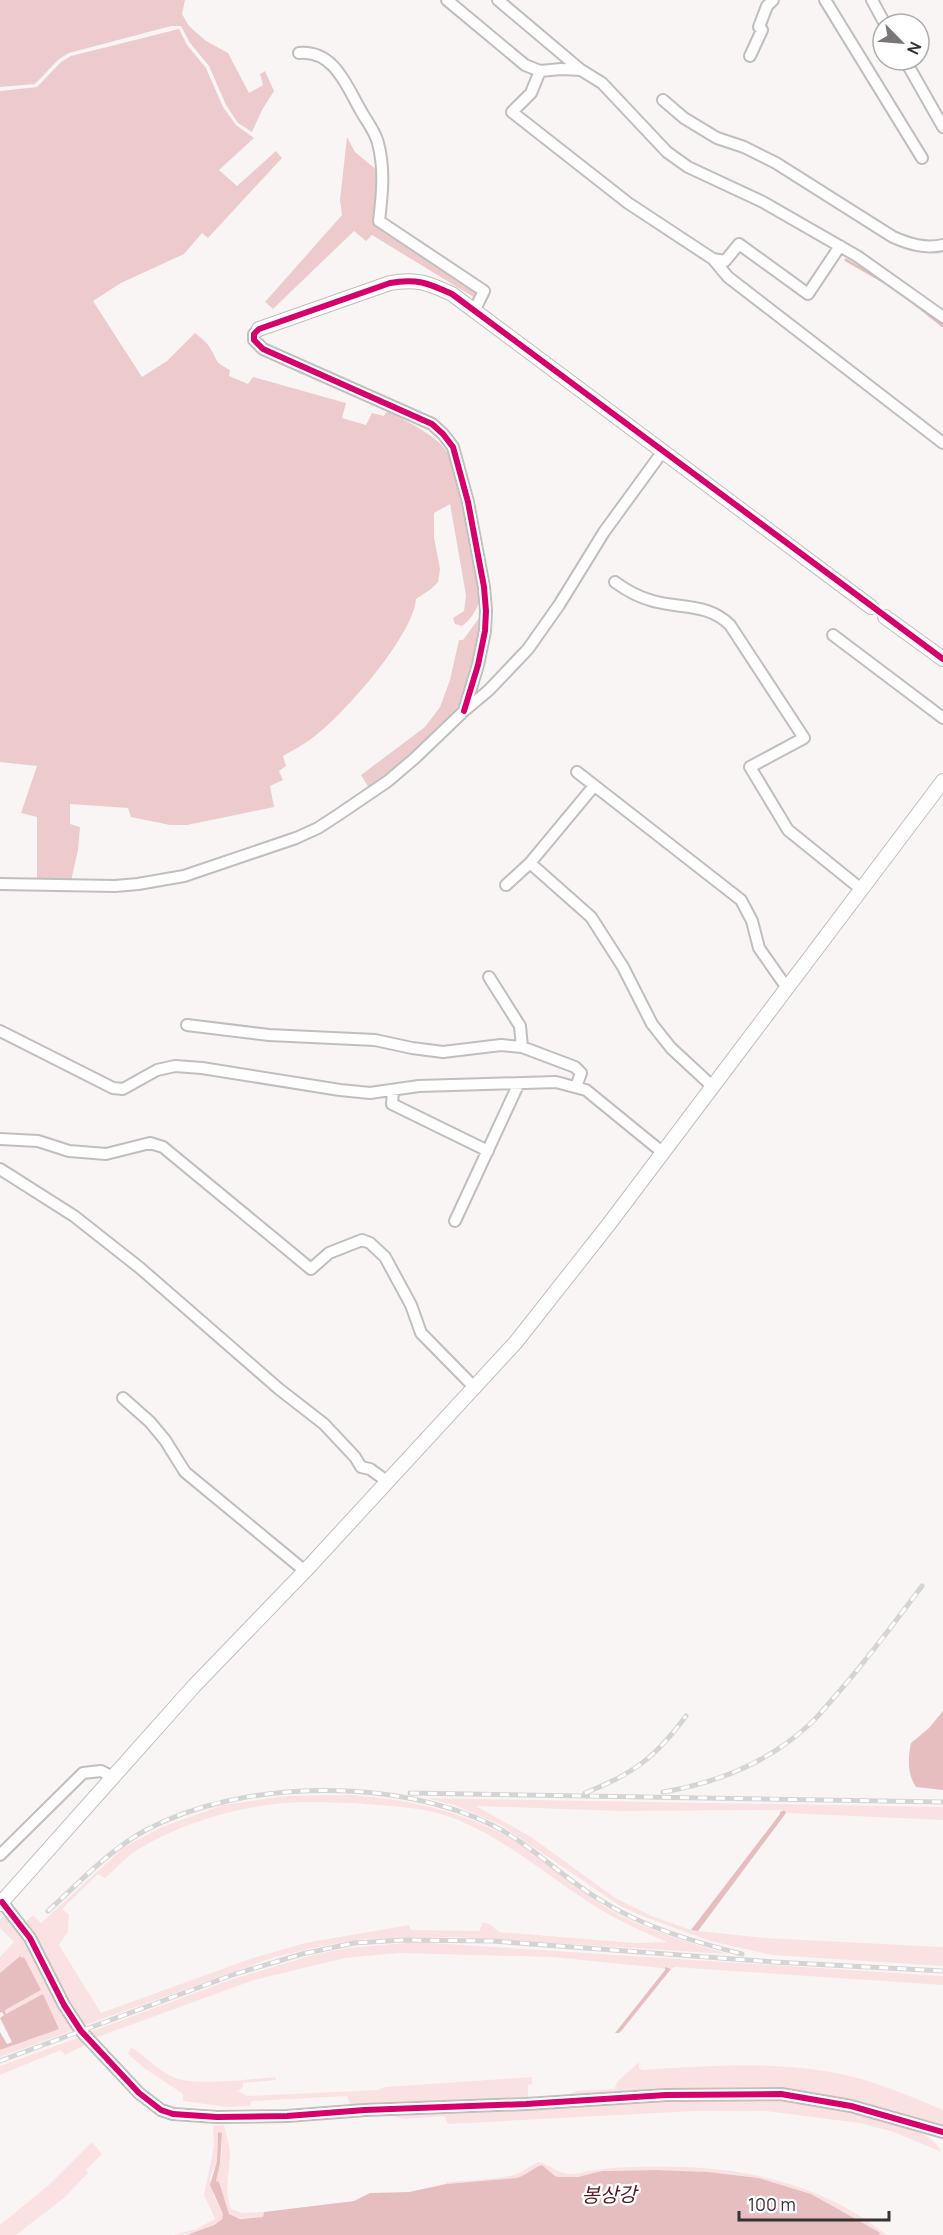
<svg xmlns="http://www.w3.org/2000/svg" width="943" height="2235" viewBox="0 0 943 2235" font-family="Manrope,'Noto Sans KR',sans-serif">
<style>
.green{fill:#fbe2e2;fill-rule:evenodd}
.forest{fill:#edcbcc}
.water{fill:#e7bec0}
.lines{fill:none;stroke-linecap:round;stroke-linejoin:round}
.stream{stroke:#e7bec0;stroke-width:3}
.street-casing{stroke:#c1bebe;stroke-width:14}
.secondary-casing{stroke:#c1bebe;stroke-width:16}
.street{stroke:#fefefe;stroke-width:10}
.secondary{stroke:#fefefe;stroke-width:14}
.rail-casing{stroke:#d5d4d4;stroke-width:5}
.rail{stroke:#fff;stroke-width:3;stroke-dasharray:9;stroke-linecap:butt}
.cycleway-casing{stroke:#fff;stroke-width:10}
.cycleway{stroke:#d6006c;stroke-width:6}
.labels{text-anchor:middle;stroke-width:5;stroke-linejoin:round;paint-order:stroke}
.water-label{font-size:20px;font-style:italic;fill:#58161f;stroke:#fff}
</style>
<rect width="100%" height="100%" fill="#faf5f5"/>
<path class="green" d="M 352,1795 C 412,1800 465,1811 518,1843 C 549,1862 575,1889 607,1908 C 644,1930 686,1941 727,1954 L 455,1937 L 364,1939 L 322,1946 L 275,1957 L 83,2026 L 68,2005 L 26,1922 L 33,1915 L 41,1923 L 124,1847 L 162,1827 L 223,1805 L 286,1796 ZM 353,1803 C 386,1806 422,1806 453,1818 C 504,1838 544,1873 590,1903 C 614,1919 641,1931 667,1942 L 636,1943 L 499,1932 L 491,1925 L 483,1922 L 479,1931 L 411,1930 L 409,1925 L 305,1943 L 250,1959 L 101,2013 L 59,1945 L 68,1932 L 69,1915 L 62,1909 L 98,1874 L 105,1878 C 116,1869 125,1858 136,1851 C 174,1826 230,1809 275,1804 C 300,1801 328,1803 353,1803 Z
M 426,1798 L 943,1807 L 943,1820 L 786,1813 L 784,1810 L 619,1811 L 476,1806 L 531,1837 L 617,1899 L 652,1916 L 691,1930 L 765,1938 L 943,1947 L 943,1966 L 772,1955 L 710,1941 L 645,1917 L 620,1906 L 501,1825 L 454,1805 Z
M 7,1914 L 30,1945 L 74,2030 L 0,2057 L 0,2050 L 59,2028 L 7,2014 L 5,2010 L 22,1959 L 19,1956 L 0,1973 L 0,1957 L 14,1942 L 0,1928 L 0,1919 Z
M 417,1942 L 943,1976 L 943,1985 L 702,1969 L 675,1967 L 671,1969 L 552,1957 L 399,1953 L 345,1958 L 254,1980 L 92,2039 L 87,2033 L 233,1979 L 313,1955 L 348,1948 Z
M 80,2037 L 85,2045 L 65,2055 L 61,2050 L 0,2075 L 0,2066 Z
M 131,2047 C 145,2056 158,2070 173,2077 C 195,2087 250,2079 275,2077 L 276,2080 L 243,2083 L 243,2087 L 238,2091 L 247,2096 L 378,2090 L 385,2087 L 532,2077 L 532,2084 L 528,2085 L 528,2098 L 351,2106 L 347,2096 L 252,2101 L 250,2106 L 228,2107 L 183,2101 L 183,2094 L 144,2068 L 128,2054 Z
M 639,2062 L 639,2068 L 643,2070 C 705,2066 769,2061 830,2072 C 869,2078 907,2095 943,2110 L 943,2128 L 758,2089 L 560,2097 L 576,2091 L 614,2089 L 618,2081 Z
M 781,2097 C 813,2103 931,2119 941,2152 L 894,2132 L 859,2123 L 766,2111 L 695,2111 L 448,2124 L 444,2116 L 404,2119 L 376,2112 L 670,2098 Z
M 224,2125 C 226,2135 231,2148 230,2158 C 229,2178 224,2188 231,2209 L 242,2213 L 264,2212 L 263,2217 C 223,2219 230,2220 219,2183 L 216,2181 C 216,2175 219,2171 220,2165 C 222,2155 222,2144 222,2133 L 218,2132 L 217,2161 L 210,2178 L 214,2196 L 223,2214 L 222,2219 C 207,2230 192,2235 173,2235 L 196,2229 L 215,2219 L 204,2195 L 214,2146 L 213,2126 Z
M 92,2142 L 102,2154 L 86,2170 L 88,2173 L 64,2198 L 16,2235 L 0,2235 L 0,2225 L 51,2183 Z
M 539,2162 C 548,2164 555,2171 564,2173 C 575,2176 585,2171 596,2170 C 609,2168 623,2167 637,2167 C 727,2164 814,2177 887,2235 L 880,2235 L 879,2232 L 811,2194 L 759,2178 L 708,2172 L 641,2170 L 602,2171 L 578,2177 L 559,2177 L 555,2176 L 542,2165 C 532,2169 526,2176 516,2178 L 446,2184 L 446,2182 C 468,2180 493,2180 514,2175 C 524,2172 530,2165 539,2162 Z"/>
<path class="forest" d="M 0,0 L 185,0 L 182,14 L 189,26 L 206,41 L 228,53 L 249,93 L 263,85 L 260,74 L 265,71 L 274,91 L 262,110 L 252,132 L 238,123 L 226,105 L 209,66 L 190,43 L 181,26 L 171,26 L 69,53 L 59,59 L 35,84 L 0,87 Z
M 179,29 L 187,45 L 206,68 L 223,107 L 236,125 L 254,138 L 219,170 L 237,186 L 276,151 L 282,158 L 208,238 L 202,233 L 184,254 L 121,283 L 93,301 L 142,377 L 167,361 L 195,333 C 200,337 207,342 210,348 C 219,362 213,361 230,370 L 229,376 L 248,384 L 253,377 L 346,403 L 342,418 L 366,425 L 372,413 L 384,416 L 387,411 C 404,420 434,434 445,449 C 459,467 481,566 481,591 C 481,604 472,619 462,626 L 455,624 L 453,618 L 464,611 L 466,595 L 450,504 L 434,513 L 434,537 L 440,569 L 438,582 L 431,589 L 416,599 C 413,636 345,713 315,736 C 305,744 293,750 283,756 L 286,766 L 279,771 L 283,780 L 270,786 L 274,807 L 187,825 L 170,825 L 131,817 L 128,808 L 70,804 L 70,824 L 80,827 L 78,850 L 71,881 L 37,881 L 37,817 L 21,813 L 37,766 L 0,762 L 0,91 L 37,87 L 61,62 L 71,56 Z
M 347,137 L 355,152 L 378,171 L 375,222 L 478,293 L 475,298 L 372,235 L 366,241 L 354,231 L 273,309 L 265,302 L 342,215 L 340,200 Z
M 482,614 C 478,642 472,682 458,708 C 445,732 393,771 369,788 L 361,775 L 425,727 L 440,707 L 450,680 L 459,640 L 463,640 Z"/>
<path class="water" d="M 943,1711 L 943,1790 L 916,1787 C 907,1774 908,1758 911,1743 L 929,1728 Z
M 784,1810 L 786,1813 L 698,1931 L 691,1930 L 780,1814 L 780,1812 Z
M 20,1956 L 22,1958 L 24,1957 L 41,1990 L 5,2010 L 6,2014 L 43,1994 L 59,2029 L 0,2050 L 0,2032 L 7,2044 L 12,2042 L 0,2018 L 4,2015 L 2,2012 L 0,2013 L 0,1973 Z
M 665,1967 L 671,1969 L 622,2030 L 619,2033 L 615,2033 L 665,1970 Z
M 218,2132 L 222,2133 L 220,2164 L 216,2181 L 219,2182 L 229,2214 L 240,2219 L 263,2217 L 264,2212 L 354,2201 L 370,2193 L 409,2192 L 446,2184 L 516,2178 C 526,2176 532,2168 542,2165 L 555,2176 L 559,2177 L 578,2177 L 602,2171 L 656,2170 L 708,2172 L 759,2178 L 811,2194 L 879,2232 L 880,2235 L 187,2235 L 214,2225 L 222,2219 L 223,2214 L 210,2185 L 217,2161 Z"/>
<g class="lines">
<path class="stream" d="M 846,260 L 886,283
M 904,295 L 943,326"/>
<g class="street-casing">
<path id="street" d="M 447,0 L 525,65 L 540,71 L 561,69 L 581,70 L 602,83 L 667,152 L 688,167 L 763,202 L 857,256 L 943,317
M 498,0 L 581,70
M 825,0 L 922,158
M 872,0 L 885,24
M 299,53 C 334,50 346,85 361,111 C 367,122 375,131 378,143 C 385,169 382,196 379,221 L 484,291 L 474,311
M 750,56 L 762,30 L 759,27 L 767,6 L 773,0
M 905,60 L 943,127
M 540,71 L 531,93 L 512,112 L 628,203 L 713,259 L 728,277 L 943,443
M 663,100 L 684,118 L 717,138 L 744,147 L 776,163 L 893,237 C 909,244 925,249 943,245
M 713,259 L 725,261 L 739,244 L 808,294 L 840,246
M 259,329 L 254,334 L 254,340 L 263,349 L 432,424 L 443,434 L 453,447 L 468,502 L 484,587 L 486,611 L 485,631 L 478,665 L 464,711
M 615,582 C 627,591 638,597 653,601 C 681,609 708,603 730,625 L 804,738 L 750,767 L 788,830 L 861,889
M 833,635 L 943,718
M 577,772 L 741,900 L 752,921 L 759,948 L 787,988
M 530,863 L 591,917 L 623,967 L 652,1024 L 671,1048 L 712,1086
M 0,884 L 115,886 L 138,884 L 184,876 L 296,838 L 318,828 L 338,815 L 388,781 L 415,758 L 464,711 L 489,690 L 528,649 L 559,605 L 604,532 L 663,451
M 506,885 L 530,863 L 594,786
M 489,977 L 520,1026 L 522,1047
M 187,1025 L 269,1035 L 375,1040 L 412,1048 L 443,1052 L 501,1045 L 522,1047 L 575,1067 L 581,1073 L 576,1087
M 0,1031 L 113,1088 L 123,1089 L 157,1070 L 175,1066 L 202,1068 L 340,1090 L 370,1093 L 419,1086 L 556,1082 L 586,1090 L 662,1152
M 393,1091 L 392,1104 L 488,1151
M 0,1139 L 38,1141 L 69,1151 L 106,1154 L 150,1143 L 163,1147 L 311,1269 L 329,1253 L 362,1240 L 370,1243 L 385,1257 L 411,1305 L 421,1333 L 475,1388
M 0,1169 L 74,1216 L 140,1268 L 279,1389 L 324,1424 L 355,1457 L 361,1467 L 370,1469 L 388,1482
M 455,1221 L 519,1083
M 123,1398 L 150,1422 L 165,1440 L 185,1472 L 305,1571
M 0,1855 L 83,1773 L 101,1771 L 113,1777
M 2,1902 L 30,1938 L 64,2005 L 81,2031 L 139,2093 L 161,2110 L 173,2114 L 217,2117 L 287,2116 L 365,2110 L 526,2104 L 666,2095 L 781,2094 L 851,2106 L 943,2132"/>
</g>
<g class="secondary-casing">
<path id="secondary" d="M 259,329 L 390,283 C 416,278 428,283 452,294 L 871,607
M 885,617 L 943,659
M 0,1904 L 194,1686 L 305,1571 L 516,1342 L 609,1224 L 943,781"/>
</g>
<use href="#street" class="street"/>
<use href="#secondary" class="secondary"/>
<g class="rail-casing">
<path id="rail" d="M 663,1792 C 717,1783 769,1762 810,1724 C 820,1715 828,1704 837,1694 C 867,1660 894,1623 922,1586
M 410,1793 L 943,1802
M 585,1793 C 633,1774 655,1758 686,1716
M 48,1911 C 79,1883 109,1850 146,1830 C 242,1779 397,1777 494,1826 C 533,1846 564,1879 602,1901 C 643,1927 695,1942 742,1954
M 0,2061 L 235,1974 L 302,1954 L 354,1943 L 403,1940 L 492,1941 L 774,1962 L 943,1971"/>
</g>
<use href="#rail" class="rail"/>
<g class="cycleway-casing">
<path id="cycleway" d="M 464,711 L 478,665 L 485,631 L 486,611 L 484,587 L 468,502 L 453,447 L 443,434 L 432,424 L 263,349 L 254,340 L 254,334 L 259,329 L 390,283 C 416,278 428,283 452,294 L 943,659
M 2,1902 L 30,1938 L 64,2005 L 81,2031 L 139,2093 L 161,2110 L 173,2114 L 217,2117 L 287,2116 L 365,2110 L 526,2104 L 666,2095 L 781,2094 L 851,2106 L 943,2132"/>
</g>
<use href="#cycleway" class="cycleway"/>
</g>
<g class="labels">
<g class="water-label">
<text transform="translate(609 2195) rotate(-1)" y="7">봉상강</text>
</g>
</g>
<g transform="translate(901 42) rotate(115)"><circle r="28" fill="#ffffff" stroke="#aeadad" stroke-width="1.5"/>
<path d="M0-4.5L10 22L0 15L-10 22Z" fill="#7a7676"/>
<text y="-9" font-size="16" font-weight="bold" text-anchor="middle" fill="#353232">N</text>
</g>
<path d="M739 2211v9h150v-9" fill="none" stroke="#353232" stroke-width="3"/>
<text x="748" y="2211" font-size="18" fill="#353232" stroke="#ffffff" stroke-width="4.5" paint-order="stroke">100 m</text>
</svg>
